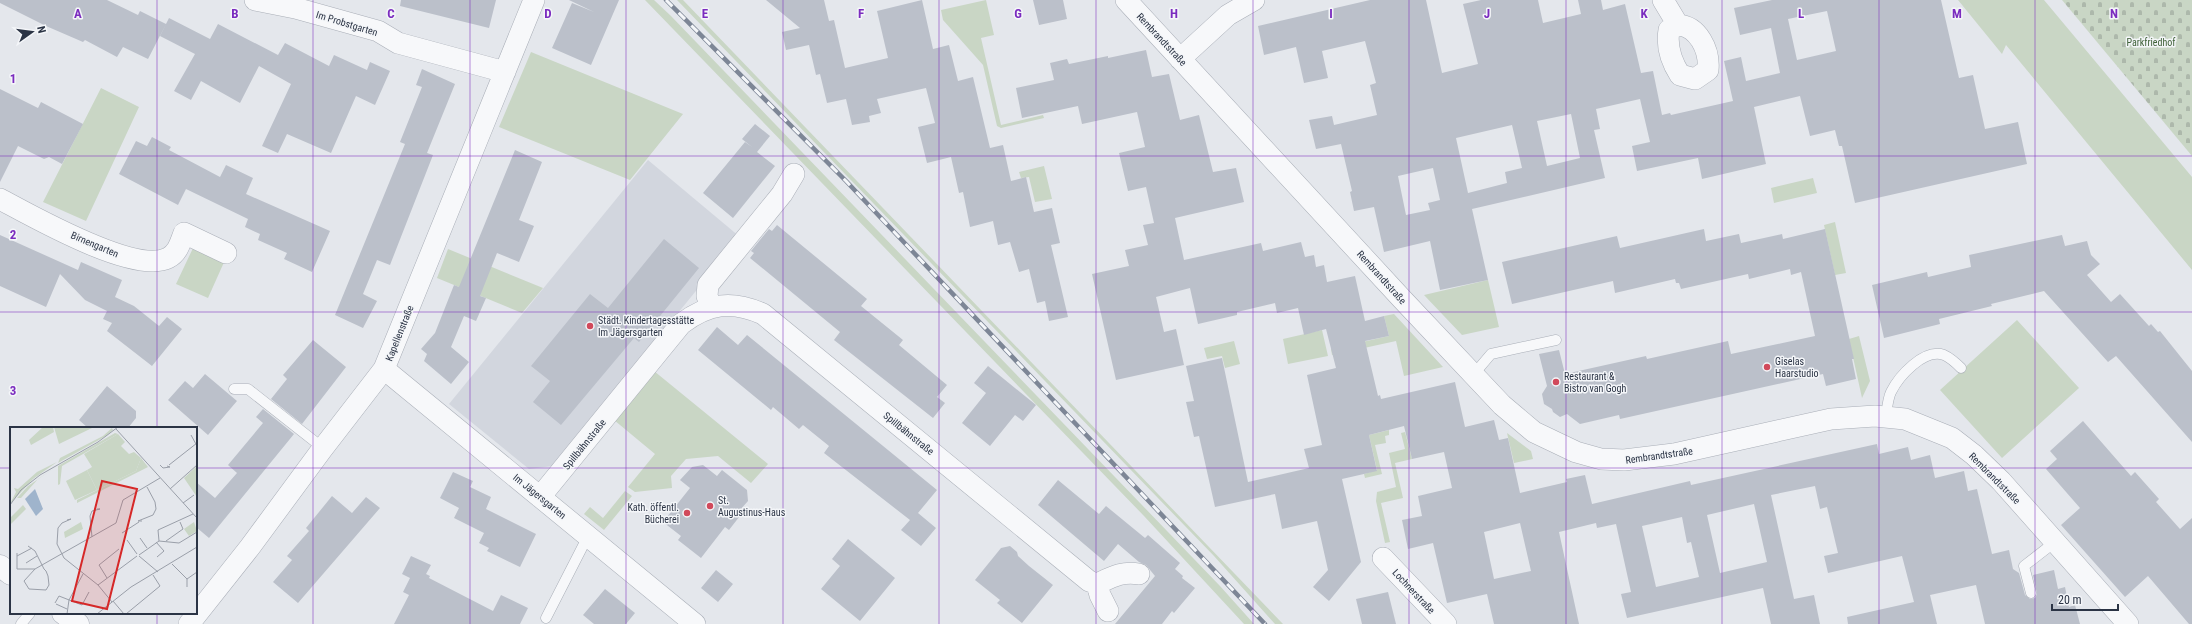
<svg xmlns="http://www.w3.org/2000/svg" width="2192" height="624" viewBox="0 0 2192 624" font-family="'Roboto Condensed',sans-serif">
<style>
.built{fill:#d2d6de}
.green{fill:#c9d6c5}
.cemetery{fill:url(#cemetery-stones)}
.building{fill:#bbc0ca;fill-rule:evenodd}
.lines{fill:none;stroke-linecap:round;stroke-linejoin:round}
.service-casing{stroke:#a9aeb7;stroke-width:11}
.minor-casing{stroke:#a9aeb7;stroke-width:22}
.tertiary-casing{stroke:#a9aeb7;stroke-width:23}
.service{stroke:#f7f8fa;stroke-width:10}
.minor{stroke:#f7f8fa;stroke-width:21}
.tertiary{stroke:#f7f8fa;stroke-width:22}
.rail-casing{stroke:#7d8696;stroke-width:4.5}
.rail{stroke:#f4f6f9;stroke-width:3;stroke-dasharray:9;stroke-linecap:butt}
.grid{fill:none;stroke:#7b2cbf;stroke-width:1;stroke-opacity:0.55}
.poi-dot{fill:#d1495b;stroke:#f4f6f9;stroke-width:1.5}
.labels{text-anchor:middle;stroke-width:3;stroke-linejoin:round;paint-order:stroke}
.street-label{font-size:10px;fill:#2b3445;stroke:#f4f6f9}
.park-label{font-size:10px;fill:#3f6138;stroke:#f4f6f9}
.poi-label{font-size:10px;fill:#2b3445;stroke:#f4f6f9;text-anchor:start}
.inset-road{fill:none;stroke:#9a9fa9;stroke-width:1}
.view{fill:#d62828;fill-opacity:0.15;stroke:#d62828;stroke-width:2}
.inset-edge{fill:none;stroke:#2b3445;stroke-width:2}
.grid-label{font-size:13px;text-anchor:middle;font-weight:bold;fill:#7b2cbf;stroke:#f4f6f9;stroke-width:3;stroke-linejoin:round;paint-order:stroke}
</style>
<defs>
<pattern id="cemetery-stones" width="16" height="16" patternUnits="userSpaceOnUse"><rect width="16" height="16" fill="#c9d6c5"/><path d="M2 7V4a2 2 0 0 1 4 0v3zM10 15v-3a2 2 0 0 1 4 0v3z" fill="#adb8ab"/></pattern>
</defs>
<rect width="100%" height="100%" fill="#e4e7ec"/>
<path class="built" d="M 648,160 L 740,237 L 553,466 L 529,469 L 449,404 Z"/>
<path class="green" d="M 645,0 L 654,0 L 671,16 L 1220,586 L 1254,624 L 1244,624 L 1144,516 Z
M 677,0 L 683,0 L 1283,624 L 1275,624 L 1214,556 Z
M 986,0 L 994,35 L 981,38 L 1001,125 L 1043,115 L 1044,118 L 1001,128 L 997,126 L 983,65 L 943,20 L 941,10 Z
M 1958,0 L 2044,0 L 2192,177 L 2192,270 L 2006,45 L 2002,54 Z
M 531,52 L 683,114 L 630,180 L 499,127 Z
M 101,88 L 139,107 L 86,221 L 43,202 Z
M 1044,166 L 1052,199 L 1035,202 L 1029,177 L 1021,178 L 1019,172 Z
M 1813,178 L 1817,193 L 1774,203 L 1771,188 Z
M 1835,222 L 1846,273 L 1835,275 L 1824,225 Z
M 194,246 L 225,260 L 208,298 L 176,284 Z
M 448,249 L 543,288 L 522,313 L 437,278 Z
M 1488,280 L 1499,327 L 1462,335 L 1424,295 Z
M 1394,314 L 1443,367 L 1404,376 L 1396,341 L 1332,355 L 1331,349 L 1389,336 L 1384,316 Z
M 2017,320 L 2079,388 L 2002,458 L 1940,390 Z
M 1322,330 L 1328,356 L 1288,364 L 1283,339 Z
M 1859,336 L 1870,381 L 1862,398 L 1849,339 Z
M 1234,341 L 1240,364 L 1225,368 L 1222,356 L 1207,359 L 1204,348 Z
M 654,371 L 768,464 L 751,483 L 718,456 L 686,459 L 671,476 L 672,488 L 635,492 L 628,487 L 655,454 L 614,420 Z
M 1389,430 L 1389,435 L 1385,436 L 1386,443 L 1375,445 L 1382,474 L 1365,478 L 1364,474 L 1377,470 L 1369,435 Z
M 1405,432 L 1412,459 L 1395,463 L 1403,498 L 1381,503 L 1390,542 L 1385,543 L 1376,501 L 1377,492 L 1396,487 L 1389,453 L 1405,449 L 1401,433 Z
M 1507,433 L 1531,451 L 1533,459 L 1514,463 Z
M 625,491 L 632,496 L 604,530 L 584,514 L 590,507 L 603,518 Z"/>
<path class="cemetery" d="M 2062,0 L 2192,0 L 2192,156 Z"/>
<path class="building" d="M 0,0 L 107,0 L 138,15 L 140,11 L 166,24 L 148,59 L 123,47 L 117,57 L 85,40 L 83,42 L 46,26 L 0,3 Z
M 401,0 L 496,0 L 489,28 L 400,6 Z
M 569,0 L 619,0 L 591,65 L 552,48 L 572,3 L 594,12 Z
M 766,0 L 824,0 L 829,21 L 834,20 L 845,68 L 888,58 L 877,11 L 922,0 L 933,49 L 949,45 L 958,81 L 973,77 L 990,148 L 1003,145 L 1011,181 L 1026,177 L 1034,212 L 1052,208 L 1060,243 L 1051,245 L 1068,317 L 1049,321 L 1045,301 L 1037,303 L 1029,269 L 1019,272 L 1010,242 L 998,245 L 993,221 L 970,227 L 963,192 L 959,193 L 951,157 L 927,163 L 918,127 L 935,123 L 926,88 L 877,99 L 881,113 L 869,116 L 870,122 L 852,125 L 846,99 L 827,103 L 820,74 L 816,75 L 809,45 L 786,50 L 782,32 L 800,28 Z
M 1033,0 L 1063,0 L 1067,19 L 1039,25 Z
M 1370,0 L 1426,0 L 1442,73 L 1478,64 L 1463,4 L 1481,0 L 1538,0 L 1543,23 L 1581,14 L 1578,0 L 1601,0 L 1603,10 L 1625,4 L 1641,73 L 1653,71 L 1662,115 L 1670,113 L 1671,115 L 1733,101 L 1724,61 L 1741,57 L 1746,81 L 1780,73 L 1771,28 L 1740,35 L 1734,8 L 1772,0 L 1941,0 L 1959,78 L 1973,75 L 1985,129 L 2018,122 L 2027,164 L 1855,203 L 1842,146 L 1839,146 L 1835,130 L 1810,136 L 1800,96 L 1754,107 L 1766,164 L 1702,179 L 1698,158 L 1637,171 L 1632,146 L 1650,142 L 1640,99 L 1596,109 L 1600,129 L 1594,130 L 1605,178 L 1472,209 L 1488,280 L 1440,290 L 1430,241 L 1384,252 L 1374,207 L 1354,211 L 1350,192 L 1352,191 L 1341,144 L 1316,149 L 1309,120 L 1332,116 L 1334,125 L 1377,115 L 1370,85 L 1376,83 L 1365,41 L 1322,51 L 1328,78 L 1304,83 L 1296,47 L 1264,55 L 1258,26 ZM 1827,11 L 1836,51 L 1797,60 L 1788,19 ZM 1571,114 L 1580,158 L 1547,166 L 1537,121 ZM 1512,125 L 1522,168 L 1505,172 L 1507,183 L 1468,193 L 1456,138 ZM 1433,168 L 1440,200 L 1428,203 L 1430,210 L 1406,215 L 1398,176 Z
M 169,18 L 210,39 L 218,24 L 278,55 L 285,43 L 329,66 L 334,55 L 367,70 L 370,62 L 390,71 L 375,105 L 356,96 L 331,153 L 287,134 L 278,153 L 262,146 L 291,84 L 259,66 L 240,103 L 201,81 L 191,100 L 174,91 L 195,54 L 160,36 Z
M 1146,50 L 1152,77 L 1169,74 L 1180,120 L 1199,115 L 1213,172 L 1236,168 L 1244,202 L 1175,218 L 1184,260 L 1261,243 L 1263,251 L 1301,242 L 1305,257 L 1314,255 L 1316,267 L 1324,265 L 1327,282 L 1355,276 L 1365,321 L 1384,316 L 1389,336 L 1365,341 L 1378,396 L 1380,395 L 1381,399 L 1455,382 L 1465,427 L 1494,420 L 1499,440 L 1508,438 L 1520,493 L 1567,482 L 1566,479 L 1585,475 L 1592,504 L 1690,481 L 1691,485 L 1877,444 L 1879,454 L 1908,447 L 1911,460 L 1930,455 L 1935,478 L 1964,471 L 1968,491 L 1977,489 L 1992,554 L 2009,550 L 2013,569 L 2019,573 L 2025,595 L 2030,599 L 2035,598 L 2037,594 L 2033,575 L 2054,570 L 2058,589 L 2065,587 L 2069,607 L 2075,605 L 2080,624 L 1985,624 L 1976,585 L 1930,595 L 1937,624 L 1848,624 L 1847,617 L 1914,602 L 1902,556 L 1828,573 L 1824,556 L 1838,553 L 1827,507 L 1820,509 L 1815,486 L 1771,495 L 1794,599 L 1814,595 L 1820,624 L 1771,624 L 1763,588 L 1627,618 L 1621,594 L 1631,592 L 1616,524 L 1597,528 L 1596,523 L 1559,532 L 1579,624 L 1494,624 L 1487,594 L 1447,603 L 1433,543 L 1408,549 L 1402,520 L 1422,516 L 1418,496 L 1452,488 L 1444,452 L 1412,459 L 1404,426 L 1369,435 L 1377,471 L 1342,479 L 1361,562 L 1329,601 L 1313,587 L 1328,570 L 1317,521 L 1282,529 L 1275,494 L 1215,507 L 1199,436 L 1194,437 L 1186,402 L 1194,401 L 1186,366 L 1222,358 L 1248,482 L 1309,468 L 1304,449 L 1322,445 L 1307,375 L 1336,368 L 1326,329 L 1304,335 L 1298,308 L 1277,313 L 1275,303 L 1237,312 L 1237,315 L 1198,324 L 1190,288 L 1156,297 L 1164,332 L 1176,329 L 1184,365 L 1116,380 L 1092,274 L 1129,266 L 1125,250 L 1148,245 L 1143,225 L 1154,223 L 1146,187 L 1128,191 L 1119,153 L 1145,147 L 1137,112 L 1082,124 L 1078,106 L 1022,118 L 1016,88 L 1054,80 L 1050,63 L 1067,59 L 1069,64 L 1108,56 L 1108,58 ZM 1754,504 L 1767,562 L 1720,573 L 1707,515 ZM 1682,517 L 1687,543 L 1691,542 L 1699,577 L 1656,587 L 1642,526 ZM 1520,523 L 1531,571 L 1494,579 L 1484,532 Z
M 422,69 L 455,84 L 427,153 L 433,155 L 390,265 L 377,260 L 363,294 L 377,301 L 363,328 L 335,315 L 405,144 L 400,142 L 422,87 L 416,85 Z
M 0,89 L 38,108 L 41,102 L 83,124 L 62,164 L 49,157 L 44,159 L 18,146 L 0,182 Z
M 755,124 L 770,136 L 757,152 L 775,166 L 733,218 L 703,193 L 745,142 L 752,147 L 742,139 Z
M 152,137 L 171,147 L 169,150 L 220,177 L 226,165 L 253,178 L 246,194 L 330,231 L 312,272 L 284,259 L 287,253 L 258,240 L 260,234 L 245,227 L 248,219 L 186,189 L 178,205 L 119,174 L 136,141 L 147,146 Z
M 515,150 L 542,162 L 519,220 L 534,226 L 519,262 L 497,253 L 480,296 L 486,298 L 476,321 L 464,316 L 451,347 L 469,362 L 451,384 L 424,361 L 427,354 L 421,349 L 435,333 L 454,285 L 459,287 Z
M 777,225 L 867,299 L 861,306 L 903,340 L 899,345 L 947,385 L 937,397 L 945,403 L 933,418 L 834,340 L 840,332 L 750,258 L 754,253 L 751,251 L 769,229 L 772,231 Z
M 1704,229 L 1706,241 L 1739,234 L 1741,243 L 1782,234 L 1783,239 L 1825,229 L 1854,359 L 1852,359 L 1856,379 L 1826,386 L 1823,374 L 1620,419 L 1619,415 L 1580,424 L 1567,414 L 1560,417 L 1553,412 L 1552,409 L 1544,404 L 1542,394 L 1547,386 L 1539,354 L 1559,350 L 1565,374 L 1646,356 L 1647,359 L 1728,341 L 1731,354 L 1815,336 L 1801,272 L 1791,275 L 1790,269 L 1749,279 L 1748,274 L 1681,289 L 1679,283 L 1676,283 L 1675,279 L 1615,293 L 1613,281 L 1512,304 L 1502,262 L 1617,236 L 1620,248 Z
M 0,235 L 78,270 L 81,262 L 122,280 L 115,297 L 134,306 L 159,326 L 167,317 L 182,329 L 152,366 L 107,331 L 112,323 L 103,319 L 107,311 L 85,300 L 60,274 L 46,307 L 0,286 Z
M 2062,235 L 2065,246 L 2087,241 L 2091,255 L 2100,264 L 2087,275 L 2111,302 L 2120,294 L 2149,326 L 2151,324 L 2158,332 L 2160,331 L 2192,371 L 2192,442 L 2116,356 L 2108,362 L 2044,291 L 1991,304 L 1992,306 L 1939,319 L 1940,324 L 1884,338 L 1872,285 L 1927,272 L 1928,277 L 1971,267 L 1969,255 Z
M 664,239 L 699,268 L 639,342 L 634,338 L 561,425 L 533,402 L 550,381 L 531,366 L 590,294 L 608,308 Z
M 717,327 L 738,345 L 747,335 L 937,490 L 918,513 L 936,528 L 921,546 L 901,530 L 910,520 L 824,453 L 829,446 L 803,425 L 799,429 L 773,407 L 771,410 L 698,350 Z
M 313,340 L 346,367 L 302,424 L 271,399 L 287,379 L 283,375 Z
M 988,366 L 1036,405 L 1023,421 L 1015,415 L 990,446 L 962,423 L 986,393 L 974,383 Z
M 205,374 L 237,401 L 208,435 L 168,400 L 185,381 L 193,388 Z
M 107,386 L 136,411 L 136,418 L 128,428 L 88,428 L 79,420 Z
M 263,409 L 294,434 L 209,538 L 196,527 L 196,482 L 215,498 L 237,473 L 228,465 L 263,423 L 256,417 Z
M 2083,421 L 2131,476 L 2135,472 L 2159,499 L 2156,502 L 2180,529 L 2192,518 L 2192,624 L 2189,624 L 2148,576 L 2125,597 L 2061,525 L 2080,508 L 2046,469 L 2057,459 L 2050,451 Z
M 703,465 L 717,476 L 722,470 L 747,490 L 748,501 L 740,510 L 743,512 L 729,530 L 725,527 L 701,558 L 678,540 L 681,536 L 663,522 L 690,488 L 680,480 L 692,467 Z
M 453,472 L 473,481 L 470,487 L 491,497 L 486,509 L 536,534 L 520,567 L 487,551 L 489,548 L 479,543 L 484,533 L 454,518 L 459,508 L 440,498 Z
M 1058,480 L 1099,514 L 1106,506 L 1145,538 L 1148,535 L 1180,563 L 1175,569 L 1183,576 L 1182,578 L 1195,588 L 1174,613 L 1172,611 L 1162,624 L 1115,624 L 1155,576 L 1146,565 L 1139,562 L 1118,544 L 1104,561 L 1038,505 Z
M 332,496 L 352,513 L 366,497 L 380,508 L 298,603 L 273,582 L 292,560 L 287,556 L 309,531 L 306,528 Z
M 848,539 L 895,578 L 860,621 L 821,589 L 840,566 L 832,559 Z
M 1010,546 L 1017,552 L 1018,556 L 1029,566 L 1053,585 L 1022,623 L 997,603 L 1000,600 L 975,580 L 1001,548 Z
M 411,556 L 431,565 L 426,574 L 430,576 L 429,578 L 493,611 L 501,595 L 528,608 L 520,624 L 394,624 L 409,595 L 403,592 L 410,578 L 402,574 Z
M 716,570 L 733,584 L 718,602 L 701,588 Z
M 605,589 L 635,613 L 626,624 L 594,624 L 583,615 Z
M 1388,592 L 1396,624 L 1362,624 L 1356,599 Z"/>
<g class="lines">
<g class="service-casing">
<path id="service" d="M 1474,374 L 1491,354 L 1556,340
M 234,389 L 248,389 L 323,448
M 1886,416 C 1887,408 1888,398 1891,392 C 1899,376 1924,348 1944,355 C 1951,358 1956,363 1961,368
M 2031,593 L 2024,566 L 2055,542
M 546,618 L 588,536
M 21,624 L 30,613"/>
</g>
<g class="minor-casing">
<path id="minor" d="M 255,0 L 295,8 L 378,31 L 398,43 L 505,72
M 1126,0 L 1402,299 L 1502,405 L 1534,432 L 1576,452 L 1601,459 L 1624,460 L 1674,454 L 1831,419 L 1875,416 L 1905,419 L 1952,438 L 1974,455 L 2001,481 L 2128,624
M 1663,0 L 1678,25
M 1678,25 C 1698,26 1710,50 1708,70 L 1695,79 L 1680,75 C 1671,61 1666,47 1669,30 Z
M 1180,59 L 1228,15 L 1254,0
M 0,199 C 32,216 135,275 168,258 C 178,253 180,243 184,233 L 226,253
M 711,307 L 707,296 L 708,285 L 782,194 L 794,174
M 384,369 L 695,624
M 540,497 L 681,324 C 709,303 732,300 763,314 L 1089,581 L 1097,584
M 1383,558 L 1446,624
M 1108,611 L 1100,595 L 1097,584 C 1112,577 1122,571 1139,574
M 189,624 L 250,547 L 323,448 L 384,369 L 534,0"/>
</g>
<g class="tertiary-casing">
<path id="tertiary" d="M 0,566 L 11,574
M 63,613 L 78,624"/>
</g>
<use href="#service" class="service"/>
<use href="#minor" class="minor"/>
<use href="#tertiary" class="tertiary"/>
<g class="rail-casing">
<path id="rail" d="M 666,0 L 846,181 L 1265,624"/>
</g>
<use href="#rail" class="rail"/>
</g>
<path class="grid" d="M 157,0 L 157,428M 313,0 L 313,624M 470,0 L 470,624M 626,0 L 626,624M 783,0 L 783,624M 939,0 L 939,624M 1096,0 L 1096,624M 1253,0 L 1253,624M 1409,0 L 1409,624M 1566,0 L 1566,624M 1722,0 L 1722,624M 1879,0 L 1879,624M 2035,0 L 2035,624M 0,156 L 2192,156M 0,312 L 2192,312M 0,468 L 11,468M 196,468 L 2192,468M 157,613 L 157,624"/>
<g class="poi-dot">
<circle cx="590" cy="326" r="4"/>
<circle cx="1767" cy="367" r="4"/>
<circle cx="1556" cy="382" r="4"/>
<circle cx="710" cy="506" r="4"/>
<circle cx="687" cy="513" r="4"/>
</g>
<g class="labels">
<g class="street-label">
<text transform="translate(347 23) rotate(17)" y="4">Im Probstgarten</text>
<text transform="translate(1162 39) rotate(47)" y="4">Rembrandtstraße</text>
<text transform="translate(95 244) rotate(23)" y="4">Birnengarten</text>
<text transform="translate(1382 277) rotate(48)" y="4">Rembrandtstraße</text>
<text transform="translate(399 333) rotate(-68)" y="4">Kapellenstraße</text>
<text transform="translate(909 433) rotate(39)" y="4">Spillbähnstraße</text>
<text transform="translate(584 444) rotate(-51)" y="4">Spillbähnstraße</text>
<text transform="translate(1659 455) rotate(-8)" y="4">Rembrandtstraße</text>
<text transform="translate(1995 478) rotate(45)" y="4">Rembrandtstraße</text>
<text transform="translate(540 496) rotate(39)" y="4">Im Jägersgarten</text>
<text transform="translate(1414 591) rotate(47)" y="4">Lochnerstraße</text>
</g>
<g class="park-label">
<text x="2151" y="46">Parkfriedhof</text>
</g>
<g class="poi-label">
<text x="598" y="324">Städt. Kindertagesstätte<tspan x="598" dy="12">Im Jägersgarten</tspan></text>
<text x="1775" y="365">Giselas<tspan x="1775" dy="12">Haarstudio</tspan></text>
<text x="1564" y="380">Restaurant &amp;<tspan x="1564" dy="12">Bistro van Gogh</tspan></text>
<text x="718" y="504">St.<tspan x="718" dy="12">Augustinus-Haus</tspan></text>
<text x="679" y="511" text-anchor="end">Kath. öffentl.<tspan x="679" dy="12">Bücherei</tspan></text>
</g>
</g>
<g transform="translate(10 427)">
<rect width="187" height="187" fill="#e4e7ec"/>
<path d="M 33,0 L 43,0 L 44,5 L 21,18 L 19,13 ZM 44,0 L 81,0 L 82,1 L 49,17 ZM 102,1 L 103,3 L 96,9 L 48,36 L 50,31 L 93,9 ZM 105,6 L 108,7 L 52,39 L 50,57 L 48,58 L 48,39 ZM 131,31 L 138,40 L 67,76 L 67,73 L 126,44 ZM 47,35 L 23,52 L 0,77 L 6,65 L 4,61 L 8,62 L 27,45 ZM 187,39 L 187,70 L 174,51 ZM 46,40 L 28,52 L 11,71 L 7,71 L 18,59 Z" fill="#c9d6c5"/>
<path d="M 77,43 L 87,63 L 65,73 L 56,54 ZM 184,95 L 187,104 L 179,109 L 174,102 Z" fill="#c9d6c5"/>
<path d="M 108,7 L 115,15 L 111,19 L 119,27 L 124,25 L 131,31 L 126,44 L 87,63 L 77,43 L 82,40 L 74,27 ZM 71,95 L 73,102 L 55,111 L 54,105 Z" fill="#c9d6c5"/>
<path d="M 13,78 L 16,82 L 0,98 L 0,91 Z" fill="#c9d6c5"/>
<path d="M 25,62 L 33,82 L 26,89 L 15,72 Z" fill="#9fb4cc"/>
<path class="inset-road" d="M 106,2 L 187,91M 181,8 L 187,19M 150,38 L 153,41 L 160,40 L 157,39M 159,38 L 187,16M 160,62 L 187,38M 173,76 L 184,68M 0,78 L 11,63 L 30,48 L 88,15 L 108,0M 57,93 L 61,92 L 52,96 L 48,101 L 47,117 L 54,131 L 88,158 L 102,175M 132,94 L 128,94 L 143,88 L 146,82 L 145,75 L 137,60M 112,106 L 129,95M 82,110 L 80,89 L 82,84 L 90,82 L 87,82M 130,111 L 137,121M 117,113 L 127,127M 149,114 L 148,103 L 183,87M 156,114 L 173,102 L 170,95M 146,115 L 154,124 L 147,130M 18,119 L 25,124 L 34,142 L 36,144 L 38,149 L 39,158 L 36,163 L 19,162 L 14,154 L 25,142 L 39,134 L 106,96 L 113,73 L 150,51M 7,126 L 7,142 L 25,142M 129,128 L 149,114 L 169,116 L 187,105M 7,129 L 22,121M 129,129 L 148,145M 16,136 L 27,129M 162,137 L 177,152 L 177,160M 97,151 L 89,138 L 109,122M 177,152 L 187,145M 88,158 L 127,129M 103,174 L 114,187M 45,176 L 49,169 L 72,178M 46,177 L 57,182M 72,178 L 79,165M 57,187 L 59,173 L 73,147M 87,187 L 121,160 L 187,120M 116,187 L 150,159 L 143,148"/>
<path class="view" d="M 92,54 L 127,62 L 97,182 L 62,174 Z"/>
<rect width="187" height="187" class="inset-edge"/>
</g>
<g class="grid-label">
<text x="78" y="18">A</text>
<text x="235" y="18">B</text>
<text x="391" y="18">C</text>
<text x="548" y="18">D</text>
<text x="705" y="18">E</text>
<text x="861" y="18">F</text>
<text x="1018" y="18">G</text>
<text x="1174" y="18">H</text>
<text x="1331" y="18">I</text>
<text x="1487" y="18">J</text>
<text x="1644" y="18">K</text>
<text x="1801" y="18">L</text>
<text x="1957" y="18">M</text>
<text x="2114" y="18">N</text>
<text x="13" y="83">1</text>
<text x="13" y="239">2</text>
<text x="13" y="395">3</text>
</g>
<g transform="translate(32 32) rotate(76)" stroke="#f4f6f9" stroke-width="3" paint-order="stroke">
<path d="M0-3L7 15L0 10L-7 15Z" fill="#2b3445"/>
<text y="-6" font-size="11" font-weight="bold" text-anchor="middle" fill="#2b3445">N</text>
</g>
<path d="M2052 604v6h66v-6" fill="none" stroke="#2b3445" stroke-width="2"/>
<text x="2058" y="604" font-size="12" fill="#2b3445" stroke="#f4f6f9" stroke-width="3" paint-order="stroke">20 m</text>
</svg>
